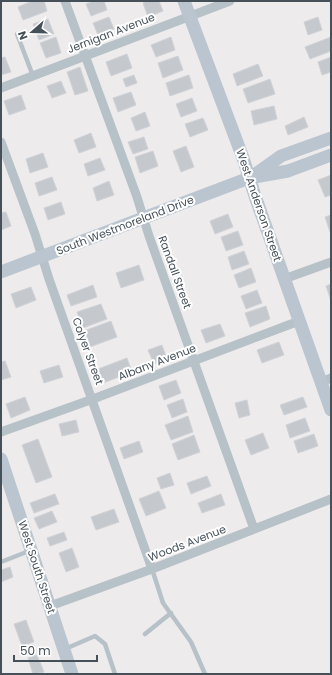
<svg xmlns="http://www.w3.org/2000/svg" width="332" height="675" viewBox="0 0 332 675" font-family="Poppins,sans-serif">
<style>
.building{fill:#c5c9ce;stroke:#d0d2d7}
.lines{fill:none;stroke-linecap:round;stroke-linejoin:round}
.lane{stroke:#b7c1c8;stroke-width:4.5}
.street{stroke:#b7c1c8;stroke-width:9}
.secondary{stroke:#bac5cf;stroke-width:13}
.labels{text-anchor:middle;stroke-width:4;stroke-linejoin:round;paint-order:stroke}
.street-label{font-size:11px;fill:#455058;stroke:#fff}
</style>
<rect width="100%" height="100%" fill="#eeebec"/>
<path class="building" d="M 32,1 L 44,1 L 47,11 L 23,20 L 18,7 Z
M 94,1 L 104,1 L 107,10 L 91,16 L 86,4 Z
M 147,1 L 159,1 L 163,11 L 148,17 L 143,3 Z
M 109,17 L 114,29 L 98,35 L 93,23 Z
M 318,17 L 322,30 L 308,35 L 304,22 Z
M 48,19 L 54,34 L 39,40 L 33,24 Z
M 56,37 L 61,53 L 46,58 L 40,43 Z
M 171,37 L 175,50 L 156,57 L 151,45 Z
M 331,37 L 331,51 L 310,59 L 305,47 Z
M 127,54 L 132,68 L 111,76 L 106,62 Z
M 178,56 L 183,70 L 163,78 L 158,63 Z
M 5,57 L 11,72 L 1,75 L 1,58 Z
M 331,57 L 331,72 L 322,75 L 318,62 Z
M 258,64 L 263,76 L 237,86 L 233,74 Z
M 80,67 L 88,91 L 75,95 L 67,72 Z
M 134,75 L 137,83 L 126,87 L 123,79 Z
M 189,75 L 193,88 L 170,96 L 166,83 Z
M 270,79 L 275,94 L 248,103 L 243,89 Z
M 61,81 L 66,93 L 52,98 L 47,86 Z
M 131,92 L 136,105 L 118,112 L 113,98 Z
M 21,95 L 26,109 L 9,115 L 4,101 Z
M 192,98 L 197,111 L 181,117 L 176,104 Z
M 274,106 L 277,119 L 254,125 L 251,111 Z
M 145,112 L 150,126 L 136,131 L 131,118 Z
M 304,117 L 308,127 L 288,135 L 285,126 Z
M 203,118 L 208,130 L 190,137 L 185,124 Z
M 91,133 L 96,147 L 79,153 L 74,140 Z
M 144,137 L 148,149 L 133,154 L 128,142 Z
M 186,146 L 194,167 L 181,172 L 173,151 Z
M 153,151 L 158,166 L 140,173 L 135,157 Z
M 43,153 L 48,167 L 30,173 L 26,159 Z
M 100,158 L 105,170 L 88,176 L 84,164 Z
M 331,175 L 331,195 L 325,197 L 318,180 Z
M 52,177 L 57,190 L 39,196 L 35,183 Z
M 109,181 L 114,195 L 97,201 L 93,188 Z
M 61,202 L 65,214 L 48,220 L 44,208 Z
M 6,212 L 11,226 L 1,230 L 1,213 Z
M 228,214 L 233,227 L 215,234 L 210,221 Z
M 331,215 L 331,235 L 325,217 Z
M 238,231 L 243,245 L 226,251 L 221,237 Z
M 244,251 L 249,264 L 232,270 L 228,257 Z
M 139,265 L 144,280 L 121,288 L 116,273 Z
M 251,268 L 256,282 L 239,288 L 234,275 Z
M 331,284 L 331,301 L 326,286 Z
M 93,285 L 97,297 L 71,306 L 67,295 Z
M 31,287 L 36,300 L 16,308 L 11,294 Z
M 257,290 L 262,303 L 246,309 L 241,296 Z
M 101,304 L 107,319 L 83,328 L 77,312 Z
M 266,306 L 270,319 L 250,327 L 245,313 Z
M 111,321 L 117,337 L 87,348 L 81,332 Z
M 220,324 L 225,336 L 206,343 L 201,330 Z
M 279,342 L 284,355 L 262,363 L 257,350 Z
M 162,345 L 167,359 L 154,364 L 148,350 Z
M 127,358 L 132,372 L 103,383 L 98,369 Z
M 5,361 L 11,377 L 1,380 L 1,362 Z
M 59,365 L 63,377 L 44,383 L 40,371 Z
M 176,380 L 181,393 L 164,400 L 159,386 Z
M 25,397 L 30,410 L 11,418 L 6,404 Z
M 303,397 L 307,407 L 284,415 L 280,405 Z
M 183,399 L 187,412 L 172,418 L 167,405 Z
M 247,400 L 250,415 L 239,418 L 235,403 Z
M 188,416 L 193,432 L 171,440 L 165,425 Z
M 305,418 L 310,431 L 290,438 L 286,425 Z
M 76,420 L 79,432 L 62,436 L 59,424 Z
M 263,433 L 269,448 L 251,455 L 245,440 Z
M 314,434 L 318,446 L 298,453 L 294,441 Z
M 194,435 L 200,452 L 178,460 L 172,444 Z
M 38,439 L 52,477 L 36,483 L 22,445 Z
M 139,441 L 143,452 L 124,459 L 120,448 Z
M 170,473 L 174,485 L 161,489 L 157,478 Z
M 207,476 L 211,486 L 191,494 L 187,483 Z
M 159,491 L 166,508 L 146,516 L 139,499 Z
M 55,494 L 59,504 L 34,513 L 30,503 Z
M 221,494 L 225,505 L 202,513 L 198,503 Z
M 114,509 L 119,522 L 96,530 L 91,517 Z
M 52,511 L 57,522 L 39,529 L 34,518 Z
M 64,532 L 67,540 L 50,546 L 47,538 Z
M 72,548 L 79,567 L 66,572 L 59,553 Z
M 10,567 L 13,577 L 1,582 L 1,570 Z
M 26,620 L 34,642 L 22,646 L 14,624 Z
M 37,655 L 44,672 L 33,674 L 28,658 Z"/>
<g class="lines">
<path class="lane" d="M 17,34 L 33,76
M 1,562 L 29,551
M 152,569 L 163,603 L 191,642 L 205,674
M 145,634 L 171,613
M 65,649 L 95,636 L 105,644 L 115,674"/>
<path class="street" d="M 65,1 L 137,197 L 149,236 L 254,529
M 1,88 L 230,1
M 1,142 L 35,234 L 49,279 L 152,569
M 284,279 L 331,262
M 321,382 L 331,378
M 1,432 L 93,399 L 299,321
M 50,606 L 152,569 L 331,499"/>
<path class="secondary" d="M 184,1 L 243,158 L 255,196 L 331,410
M 253,176 L 281,156 L 331,138
M 1,272 L 249,178 L 288,171 L 331,155
M 1,459 L 72,674"/>
</g>
<g class="labels">
<g class="street-label">
<text transform="translate(111 33) rotate(-21)" y="4">Jernigan Avenue</text>
<text transform="translate(259 205) rotate(71)" y="4">West Anderson Street</text>
<text transform="translate(125 225) rotate(-21)" y="4">South Westmoreland Drive</text>
<text transform="translate(175 272) rotate(70)" y="4">Randall Street</text>
<text transform="translate(88 351) rotate(70)" y="4">Colyer Street</text>
<text transform="translate(157 362) rotate(-21)" y="4">Albany Avenue</text>
<text transform="translate(187 543) rotate(-21)" y="4">Woods Avenue</text>
<text transform="translate(37 567) rotate(72)" y="4">West South Street</text>
</g>
</g>
<rect width="332" height="675" fill="none" stroke="#455058" stroke-width="4"/>
<g transform="translate(32 32) rotate(250)" stroke="#ffffff" stroke-width="3" paint-order="stroke">
<path d="M0-3L7 15L0 10L-7 15Z" fill="#455058"/>
<text y="-6" font-size="11" font-weight="bold" text-anchor="middle" fill="#455058">N</text>
</g>
<path d="M14 655v6h83v-6" fill="none" stroke="#455058" stroke-width="2"/>
<text x="20" y="655" font-size="12" fill="#455058" stroke="#ffffff" stroke-width="3" paint-order="stroke">50 m</text>
</svg>
